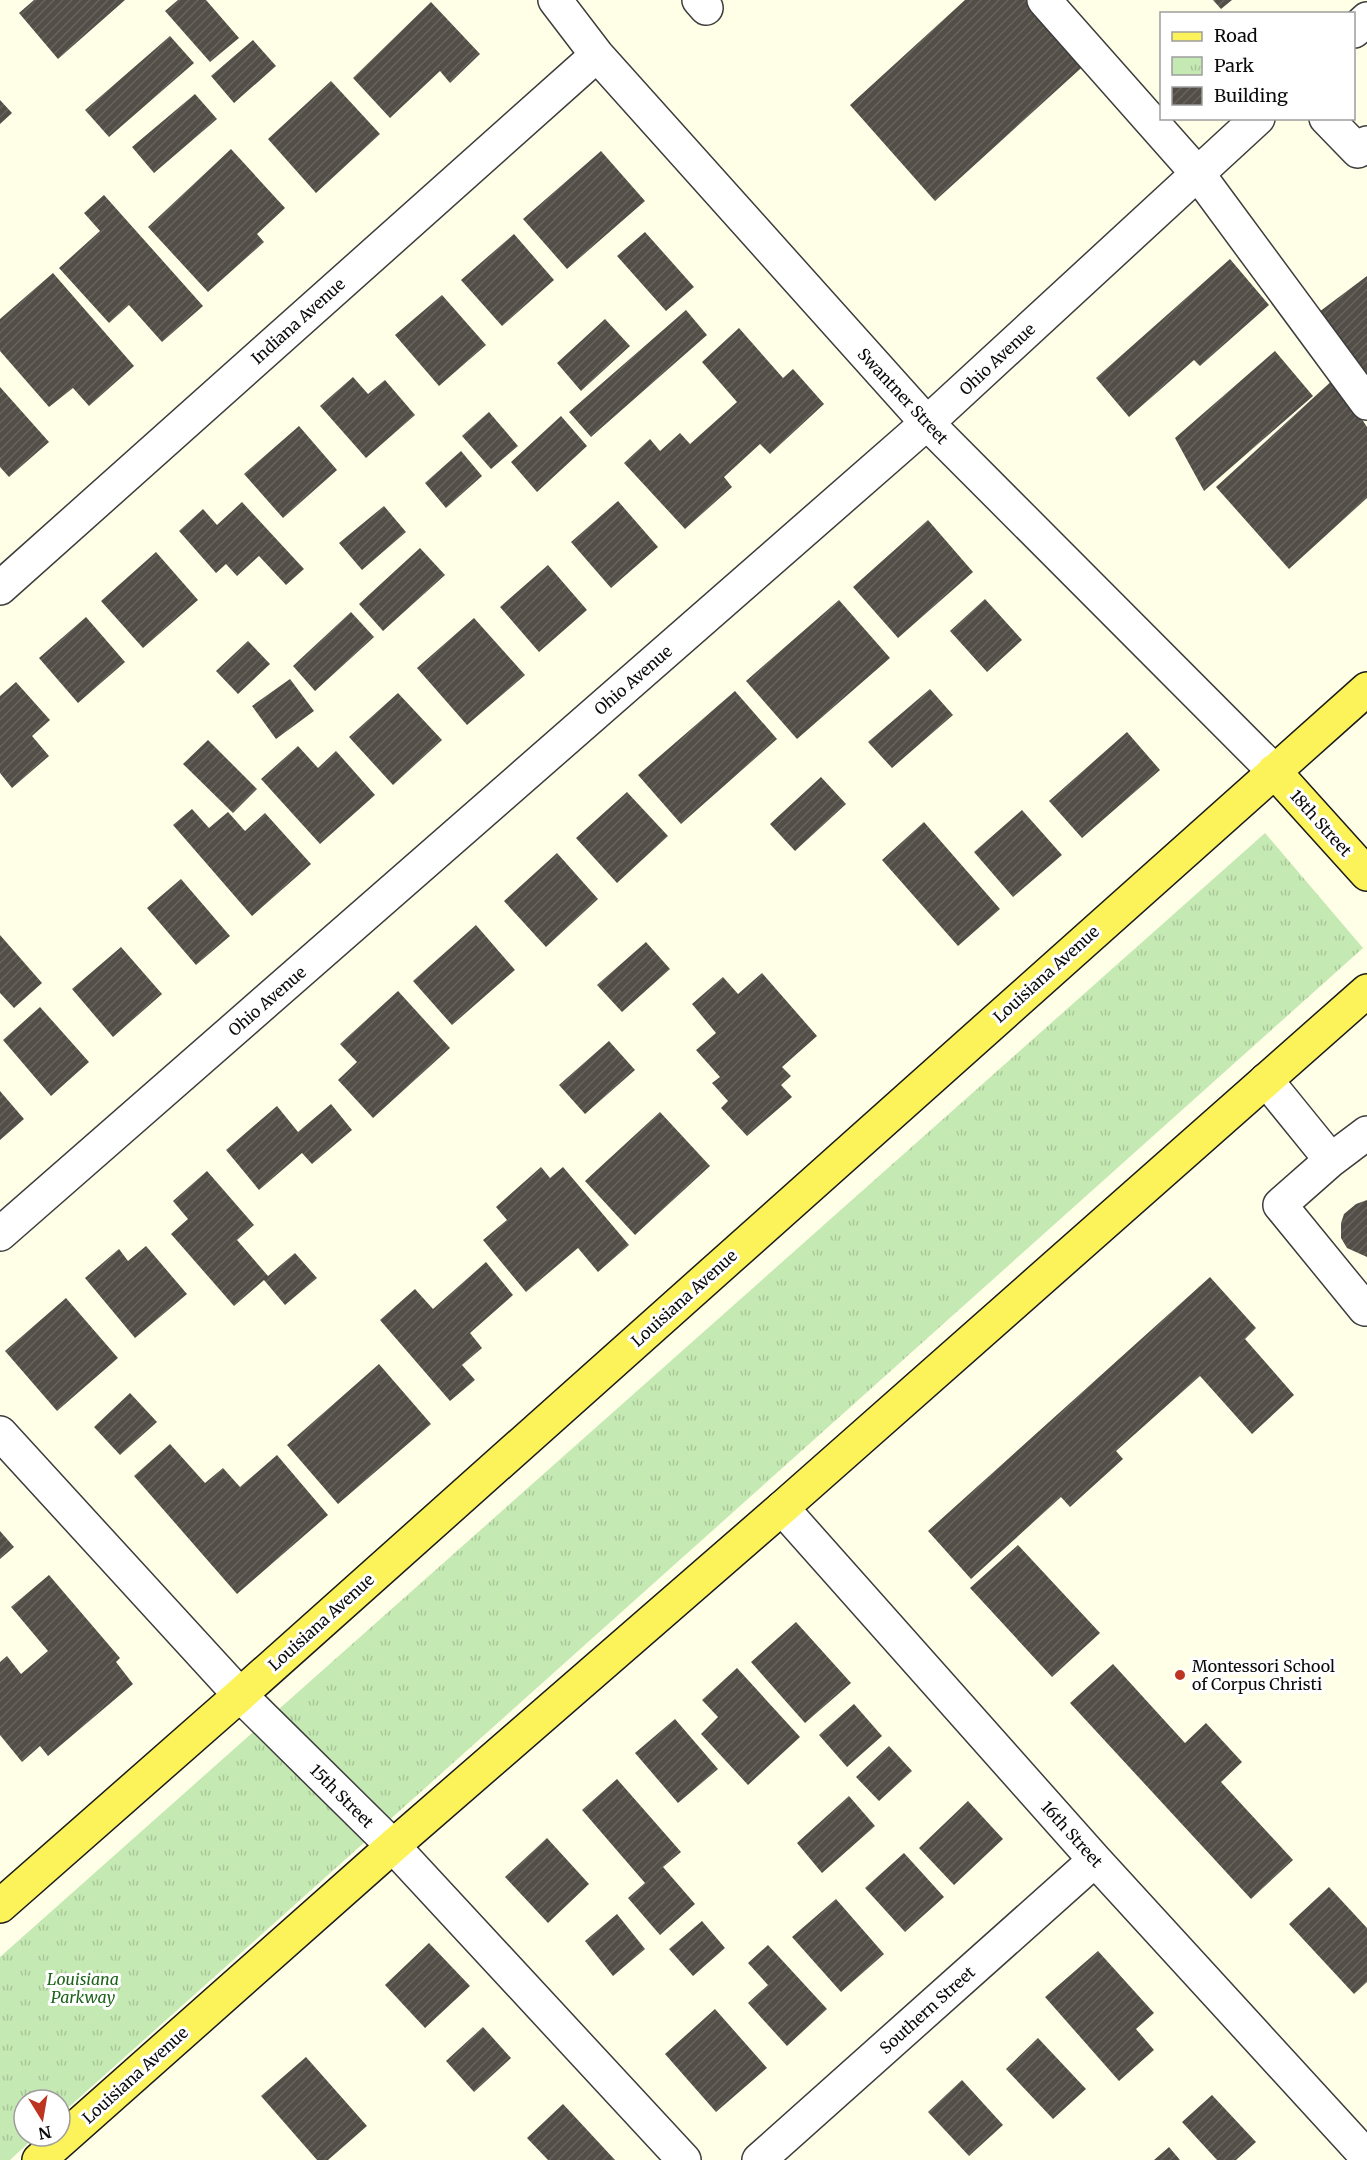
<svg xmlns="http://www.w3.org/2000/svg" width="1367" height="2160" viewBox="0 0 1367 2160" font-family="Merriweather,serif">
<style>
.park{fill:url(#park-tufts)}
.building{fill:url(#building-hatch)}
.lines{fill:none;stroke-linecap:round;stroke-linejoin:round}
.minor-casing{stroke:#3d3d3d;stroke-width:36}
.major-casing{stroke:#1b1b1b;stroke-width:36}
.minor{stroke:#fff;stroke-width:33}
.major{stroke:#fcf25a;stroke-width:33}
.poi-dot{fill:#bd3420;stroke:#fff;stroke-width:2}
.labels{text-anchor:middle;stroke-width:6;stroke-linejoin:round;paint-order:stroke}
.street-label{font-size:16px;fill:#0a0a0a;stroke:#fff}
.poi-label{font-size:16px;fill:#0a0a0a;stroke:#fff;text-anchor:start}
.park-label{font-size:16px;font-style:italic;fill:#1d631a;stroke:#fff}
</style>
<defs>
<pattern id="park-tufts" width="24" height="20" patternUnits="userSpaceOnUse" patternTransform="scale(1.5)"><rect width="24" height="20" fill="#c5e9b2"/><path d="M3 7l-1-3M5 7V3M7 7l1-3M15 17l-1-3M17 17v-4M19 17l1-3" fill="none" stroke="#a8c698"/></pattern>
<pattern id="building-hatch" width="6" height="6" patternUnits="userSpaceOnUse" patternTransform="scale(1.5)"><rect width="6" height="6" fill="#534e47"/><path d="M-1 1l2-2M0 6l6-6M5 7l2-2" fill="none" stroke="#67635d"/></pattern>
</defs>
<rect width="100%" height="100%" fill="#ffffe8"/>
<path class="park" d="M 1265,833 L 1363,948 L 60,2115 L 60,2100 L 24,2100 L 24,2136 L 36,2136 L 10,2160 L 0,2160 L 0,1957 Z"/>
<path class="building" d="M 34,0 L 125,0 L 58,59 L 19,13 Z
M 178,0 L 206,0 L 239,38 L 210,62 L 165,11 Z
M 965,0 L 1036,0 L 1090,60 L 935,201 L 850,105 Z
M 1213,0 L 1232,0 L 1221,9 Z
M 431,2 L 480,54 L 450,83 L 440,71 L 390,118 L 353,78 Z
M 170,36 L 194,63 L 109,137 L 85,110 Z
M 253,40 L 276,66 L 234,103 L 211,76 Z
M 331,81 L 380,134 L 316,193 L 268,139 Z
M 195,94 L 217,119 L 154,173 L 132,147 Z
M 0,100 L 12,113 L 0,124 Z
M 231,149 L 285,208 L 257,234 L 264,242 L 208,292 L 148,227 Z
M 601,151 L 645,201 L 567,269 L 523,219 Z
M 104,195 L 203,306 L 162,342 L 129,305 L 109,323 L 59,268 L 100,231 L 84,213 Z
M 645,232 L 694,287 L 666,311 L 617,256 Z
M 514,234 L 554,280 L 502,326 L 461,280 Z
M 1230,259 L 1269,305 L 1200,366 L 1194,360 L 1129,417 L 1096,378 Z
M 53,273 L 134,366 L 89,406 L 73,388 L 49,407 L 0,351 L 0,319 Z
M 1367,276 L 1367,377 L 1319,312 Z
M 442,295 L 486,345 L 439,386 L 395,335 Z
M 686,310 L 707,335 L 591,437 L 569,412 Z
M 605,319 L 630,346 L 581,391 L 557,363 Z
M 739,328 L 783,378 L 793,369 L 824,404 L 770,454 L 760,444 L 724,477 L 732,487 L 685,529 L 624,463 L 650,439 L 660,451 L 680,433 L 690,444 L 737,402 L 702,362 Z
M 1275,351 L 1313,396 L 1204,491 L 1175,438 Z
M 353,377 L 368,394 L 385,380 L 415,415 L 366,458 L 320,406 Z
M 1335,378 L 1367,427 L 1367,498 L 1289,569 L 1216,487 Z
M 0,387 L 49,442 L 9,477 L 0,467 Z
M 489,412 L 518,446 L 491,469 L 462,436 Z
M 561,416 L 587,446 L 537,492 L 511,462 Z
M 299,426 L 337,470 L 283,518 L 244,474 Z
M 461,451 L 482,476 L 446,508 L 425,483 Z
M 618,501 L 658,547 L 611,588 L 571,542 Z
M 242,502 L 304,569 L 286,585 L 259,556 L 237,576 L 226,564 L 216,573 L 179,531 L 203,509 L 217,525 Z
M 384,506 L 406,532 L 362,570 L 339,543 Z
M 928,520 L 973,572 L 898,638 L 853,587 Z
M 420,548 L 445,575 L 383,631 L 359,604 Z
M 156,552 L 198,600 L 143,648 L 101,601 Z
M 548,565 L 587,610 L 539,652 L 500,607 Z
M 985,599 L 1022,640 L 987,672 L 950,631 Z
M 839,600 L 890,658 L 797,739 L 746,681 Z
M 351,612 L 374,637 L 315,691 L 293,666 Z
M 86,617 L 125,662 L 78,703 L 39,658 Z
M 474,618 L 525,675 L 467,725 L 417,668 Z
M 248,641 L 270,664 L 238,694 L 216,671 Z
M 290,679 L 314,711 L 276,739 L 252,706 Z
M 16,682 L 50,720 L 32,736 L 49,756 L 12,788 L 0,773 L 0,696 Z
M 930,689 L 953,715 L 892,768 L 868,742 Z
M 735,691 L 777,739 L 681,824 L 638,775 Z
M 398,693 L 442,740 L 393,785 L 349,737 Z
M 1127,732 L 1160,770 L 1082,838 L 1049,801 Z
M 208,740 L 257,789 L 233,813 L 183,764 Z
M 298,746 L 318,768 L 336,751 L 375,795 L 320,844 L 261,779 Z
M 821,777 L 846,804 L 795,851 L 770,824 Z
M 627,792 L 668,836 L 617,883 L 576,838 Z
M 192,809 L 209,828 L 228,812 L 245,831 L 265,813 L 311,864 L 252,916 L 173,825 Z
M 1022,810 L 1062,855 L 1013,897 L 974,852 Z
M 924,822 L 1000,909 L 958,946 L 882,860 Z
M 557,853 L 598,899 L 546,947 L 504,901 Z
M 181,879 L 230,936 L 196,965 L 147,908 Z
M 476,925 L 515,970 L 452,1025 L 413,981 Z
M 0,935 L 42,983 L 14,1008 L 0,993 Z
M 646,942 L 670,969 L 622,1012 L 597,985 Z
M 121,947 L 162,994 L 113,1037 L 72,989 Z
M 762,973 L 817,1036 L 782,1067 L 791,1076 L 781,1085 L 792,1097 L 747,1136 L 721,1108 L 728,1101 L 712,1083 L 720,1077 L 696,1050 L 716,1033 L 692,1004 L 723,977 L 738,994 Z
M 398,991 L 450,1048 L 373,1118 L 338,1080 L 357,1062 L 340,1044 Z
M 40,1007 L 89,1062 L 51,1096 L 3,1040 Z
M 609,1041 L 635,1070 L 585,1114 L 559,1085 Z
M 0,1091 L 24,1119 L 0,1140 Z
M 331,1104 L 352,1130 L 312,1164 L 302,1153 L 259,1190 L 226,1150 L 277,1106 L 298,1132 Z
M 660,1112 L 710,1166 L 635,1235 L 585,1181 Z
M 541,1167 L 550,1178 L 563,1167 L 629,1245 L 598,1272 L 578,1248 L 526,1292 L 483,1240 L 507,1220 L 496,1207 Z
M 207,1171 L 254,1225 L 237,1240 L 268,1276 L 295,1253 L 317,1278 L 285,1305 L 264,1280 L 234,1306 L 171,1234 L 188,1219 L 173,1201 Z
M 1367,1200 L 1367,1257 L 1347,1248 L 1341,1238 L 1341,1223 L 1344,1214 L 1356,1204 Z
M 146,1246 L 187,1294 L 135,1338 L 85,1278 L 119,1249 L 128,1261 Z
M 486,1262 L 513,1295 L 470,1333 L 482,1348 L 462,1365 L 475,1380 L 450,1401 L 380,1320 L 415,1289 L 433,1309 Z
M 1210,1277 L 1256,1328 L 1245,1339 L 1294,1395 L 1252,1434 L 1200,1376 L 1116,1451 L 1123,1459 L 1070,1507 L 1061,1497 L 971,1579 L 928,1531 Z
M 66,1298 L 118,1358 L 57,1411 L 5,1351 Z
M 379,1364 L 431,1424 L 338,1504 L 287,1445 Z
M 130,1393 L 157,1422 L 120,1455 L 94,1427 Z
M 170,1444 L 205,1483 L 223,1468 L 240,1487 L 277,1455 L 328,1515 L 237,1594 L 134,1476 Z
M 0,1531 L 14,1547 L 0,1559 Z
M 1018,1545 L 1100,1633 L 1052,1677 L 970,1588 Z
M 49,1575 L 120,1658 L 116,1662 L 133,1684 L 48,1756 L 40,1746 L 22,1762 L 0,1735 L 0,1662 L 7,1656 L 21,1674 L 48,1651 L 11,1607 Z
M 796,1622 L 851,1683 L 805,1723 L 751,1662 Z
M 1113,1664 L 1185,1743 L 1206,1723 L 1242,1762 L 1221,1782 L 1293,1860 L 1251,1899 L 1070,1703 Z
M 737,1668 L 800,1737 L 748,1785 L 701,1734 L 718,1717 L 702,1700 Z
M 854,1704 L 882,1736 L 847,1767 L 819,1735 Z
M 675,1719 L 718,1769 L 678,1803 L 635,1753 Z
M 889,1746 L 912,1771 L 879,1801 L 856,1777 Z
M 617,1779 L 681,1852 L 663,1867 L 695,1904 L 660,1935 L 628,1898 L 645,1883 L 582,1810 Z
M 849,1796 L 875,1826 L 822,1873 L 797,1843 Z
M 968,1801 L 1003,1839 L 954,1885 L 919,1848 Z
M 547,1838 L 589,1884 L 548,1923 L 505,1877 Z
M 904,1853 L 944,1897 L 905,1932 L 865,1888 Z
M 1329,1887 L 1367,1928 L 1367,1982 L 1354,1994 L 1289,1924 Z
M 836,1899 L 884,1954 L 841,1992 L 792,1937 Z
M 617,1914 L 645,1949 L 613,1976 L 585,1941 Z
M 702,1921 L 725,1948 L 693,1976 L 669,1949 Z
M 429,1943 L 470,1986 L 425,2028 L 385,1985 Z
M 768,1945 L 827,2009 L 787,2046 L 748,2003 L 768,1985 L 748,1963 Z
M 1098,1951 L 1154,2013 L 1136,2029 L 1154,2050 L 1119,2081 L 1045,1997 Z
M 715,2009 L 767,2068 L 716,2112 L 665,2054 Z
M 483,2027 L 511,2058 L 474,2092 L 446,2061 Z
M 1038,2038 L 1086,2089 L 1053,2119 L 1006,2069 Z
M 306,2057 L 367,2126 L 328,2160 L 317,2160 L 261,2096 Z
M 962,2080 L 1003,2125 L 969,2156 L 928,2112 Z
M 1212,2095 L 1256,2142 L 1236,2160 L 1217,2160 L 1182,2122 Z
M 563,2104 L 615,2160 L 548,2160 L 527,2138 Z
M 1169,2147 L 1180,2160 L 1154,2160 Z"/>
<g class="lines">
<g class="minor-casing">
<path id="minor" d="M 555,0 L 597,55 L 927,423 L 1274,771
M 699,0 L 706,8
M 1044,0 L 1198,174 L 1367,403
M 1354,31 L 1367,19
M 1326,118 L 1358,151 L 1367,143
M 0,588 L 597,55
M 1266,1080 L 1331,1160 L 1367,1133
M 1331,1160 L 1280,1205 L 1365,1309
M 0,1234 L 927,423 L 1258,118
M 0,1433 L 240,1695 L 393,1846 L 684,2160
M 782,1508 L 1095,1860 L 1367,2157
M 759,2160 L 1095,1860"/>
</g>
<g class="major-casing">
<path id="major" d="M 1274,771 L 1367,874
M 0,1906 L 240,1695 L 1367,689
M 39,2160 L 393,1846 L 782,1508 L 1367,991"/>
</g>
<use href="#minor" class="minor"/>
<use href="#major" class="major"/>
</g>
<circle class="poi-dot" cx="1180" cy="1675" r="6"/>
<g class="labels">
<g class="street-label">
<text transform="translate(298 321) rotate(-42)" y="6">Indiana Avenue</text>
<text transform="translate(997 359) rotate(-43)" y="6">Ohio Avenue</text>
<text transform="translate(903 396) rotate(47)" y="6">Swantner Street</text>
<text transform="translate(633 680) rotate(-41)" y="6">Ohio Avenue</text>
<text transform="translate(1321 823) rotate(48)" y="6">18th Street</text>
<text transform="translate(1046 974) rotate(-42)" y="6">Louisiana Avenue</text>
<text transform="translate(267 1001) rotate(-41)" y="6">Ohio Avenue</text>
<text transform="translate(684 1298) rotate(-42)" y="6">Louisiana Avenue</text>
<text transform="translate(321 1622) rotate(-42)" y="6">Louisiana Avenue</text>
<text transform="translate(342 1796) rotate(45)" y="6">15th Street</text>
<text transform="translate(1072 1834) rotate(48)" y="6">16th Street</text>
<text transform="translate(927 2010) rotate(-42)" y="6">Southern Street</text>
<text transform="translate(135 2075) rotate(-42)" y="6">Louisiana Avenue</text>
</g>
<g class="poi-label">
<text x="1192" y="1672">Montessori School<tspan x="1192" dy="18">of Corpus Christi</tspan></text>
</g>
<g class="park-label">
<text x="83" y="1985">Louisiana<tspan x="83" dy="18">Parkway</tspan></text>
</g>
</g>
<rect x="1160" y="12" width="195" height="108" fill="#ffffff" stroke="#9d9d9d" stroke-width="1.5"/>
<rect x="1172" y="32" width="30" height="9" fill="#fcf25a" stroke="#9d9d9d" stroke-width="1.5"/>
<text x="1214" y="42" font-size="18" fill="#0a0a0a">Road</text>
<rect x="1172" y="57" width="30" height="18" fill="url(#park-tufts)" stroke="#9d9d9d" stroke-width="1.5"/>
<text x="1214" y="72" font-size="18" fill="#0a0a0a">Park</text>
<rect x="1172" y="87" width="30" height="18" fill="url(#building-hatch)" stroke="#9d9d9d" stroke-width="1.5"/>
<text x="1214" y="102" font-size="18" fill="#0a0a0a">Building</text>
<g transform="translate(42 2118) rotate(169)"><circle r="28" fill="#ffffff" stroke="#9d9d9d" stroke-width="1.5"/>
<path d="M0-4.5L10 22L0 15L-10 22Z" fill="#bd3420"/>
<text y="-9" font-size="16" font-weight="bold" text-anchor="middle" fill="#0a0a0a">N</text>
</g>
</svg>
